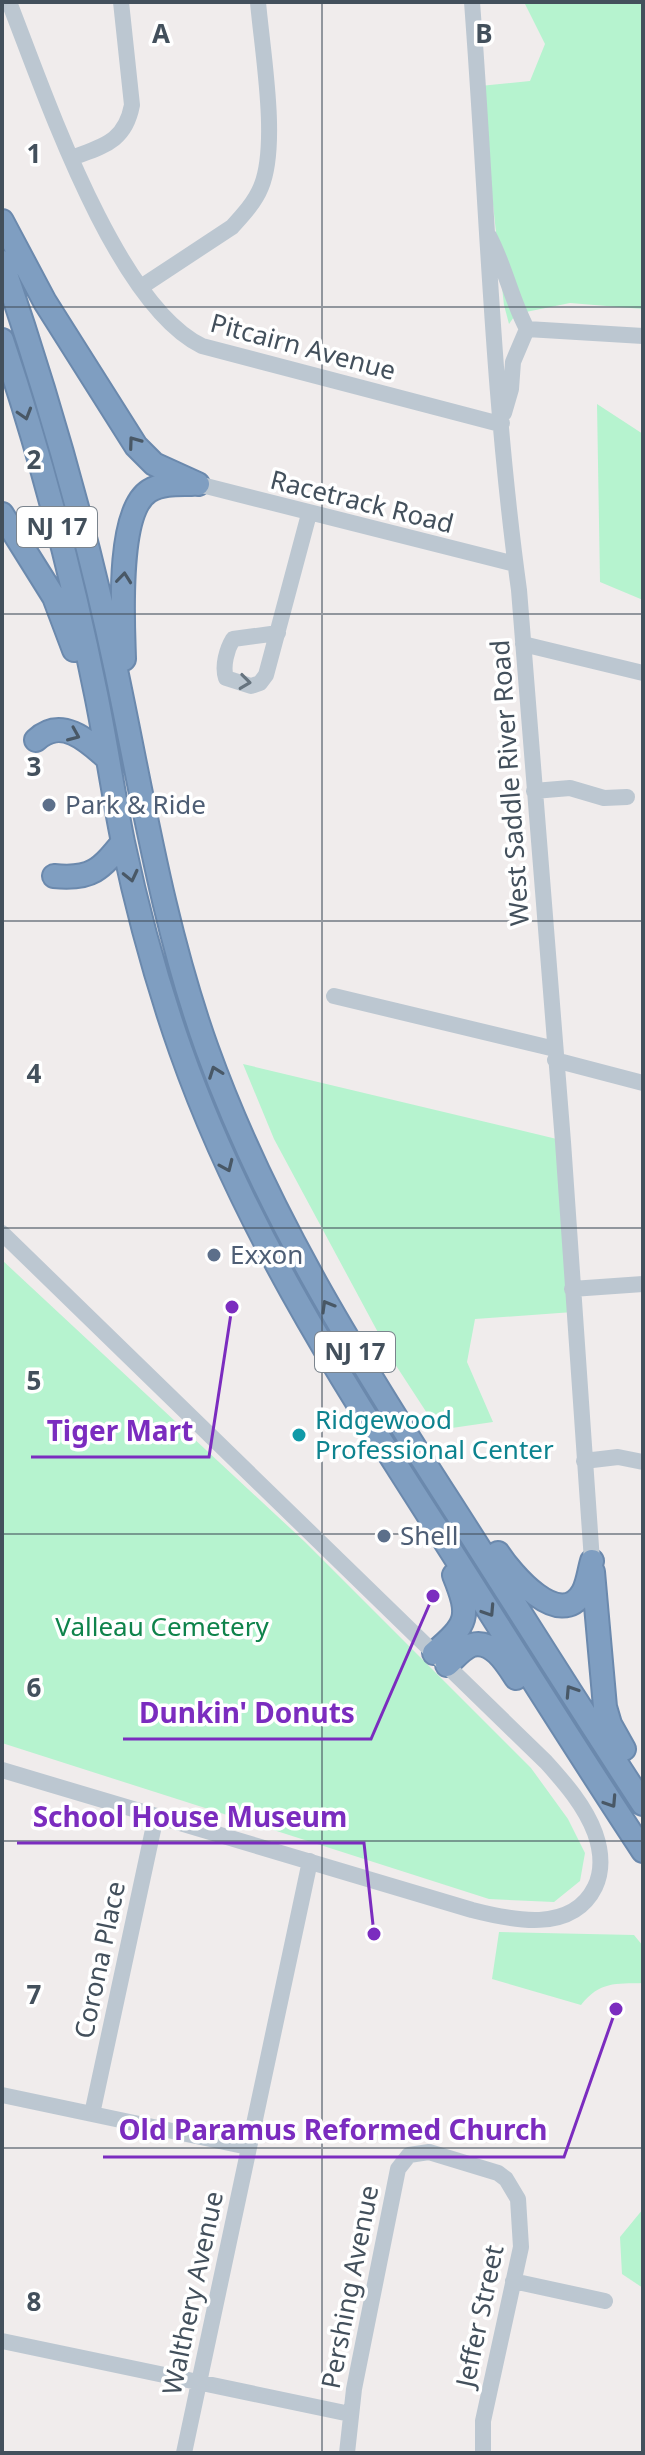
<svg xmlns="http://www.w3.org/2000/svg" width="645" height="2455" viewBox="0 0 645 2455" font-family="'Noto Sans',sans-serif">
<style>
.green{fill:#b6f3cf}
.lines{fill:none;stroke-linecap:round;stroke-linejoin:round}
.highway-casing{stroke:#6b89ad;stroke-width:26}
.minor{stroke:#bcc7d1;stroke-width:16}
.highway{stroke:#7f9ec1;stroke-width:22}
.oneway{stroke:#495866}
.oneway2{stroke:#67747f}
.grid{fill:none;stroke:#43505c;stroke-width:2;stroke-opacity:0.55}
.service-dot{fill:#5c6f8a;stroke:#fff;stroke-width:3}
.culture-dot{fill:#0f9aa8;stroke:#fff;stroke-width:3}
.labels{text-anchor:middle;stroke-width:7;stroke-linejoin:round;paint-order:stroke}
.shield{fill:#fff;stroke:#7b848d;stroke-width:2}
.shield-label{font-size:24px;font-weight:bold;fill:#43505c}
.street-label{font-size:26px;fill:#43505c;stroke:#fff}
.service-label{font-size:26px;fill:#4e5e75;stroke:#fff;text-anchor:start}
.culture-label{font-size:26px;fill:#0d838f;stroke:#fff;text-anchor:start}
.park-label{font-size:26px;fill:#0e834b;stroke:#fff}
.grid-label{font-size:26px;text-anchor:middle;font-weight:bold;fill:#43505c;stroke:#fff;stroke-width:7;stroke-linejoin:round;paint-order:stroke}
.leader{fill:none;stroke:#7b2cbf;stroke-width:3}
.callout-dot{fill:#7b2cbf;stroke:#fff;stroke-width:3}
.callout-label{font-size:28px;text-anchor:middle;font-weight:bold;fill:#7b2cbf;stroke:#fff;stroke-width:7;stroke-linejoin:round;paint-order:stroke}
</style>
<rect width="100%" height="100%" fill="#f0ecec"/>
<path class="green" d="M 524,2 L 643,2 L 643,309 L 570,303 L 516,314 L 509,324 L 504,305 L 480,86 L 530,81 L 545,44 Z
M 597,404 L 643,434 L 643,600 L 600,582 Z
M 243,1064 L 565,1141 L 573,1312 L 475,1319 L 467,1362 L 493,1422 L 438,1430 L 395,1364 L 274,1139 Z
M 2,1260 L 305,1542 L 531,1768 L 568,1819 L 585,1853 L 580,1881 L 554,1902 L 489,1899 L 2,1743 Z
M 499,1932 L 634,1935 L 643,1946 L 643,1983 C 615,1984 600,1981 581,2005 L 492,1979 Z
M 643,2209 L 643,2288 L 622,2274 L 620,2237 Z"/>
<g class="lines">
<g class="highway-casing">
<path id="highway" d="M 2,221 L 45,302 L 136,446 L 154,464 L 198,484
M 2,262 C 48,396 87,532 116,670 C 143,798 163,926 207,1049 C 266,1213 357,1358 451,1504 C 515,1604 578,1705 643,1804
M 2,340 C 41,456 72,574 96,694 C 106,743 113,793 123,842 C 138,913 157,983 181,1051 C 241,1221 335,1370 432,1521 C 502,1631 571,1742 643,1851
M 2,514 L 54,597 L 74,650
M 124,659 C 123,622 116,512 149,491 C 162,483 177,484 192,484
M 36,740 C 62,716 88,741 108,759
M 54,876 C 92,880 101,869 123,842
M 498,1553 C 511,1573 560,1632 583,1592 C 588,1583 589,1571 592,1561
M 593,1572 L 605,1707 L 610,1724 L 624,1749
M 434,1653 C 468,1624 471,1617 454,1575
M 447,1665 C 454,1659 463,1648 472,1645 C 492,1639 507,1664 516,1678"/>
</g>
<path class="minor" d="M 9,2 C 44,91 115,304 202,346 L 496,423 L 502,423
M 472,2 C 487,198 492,395 519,590 L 563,1142 L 592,1561
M 72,158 C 103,146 125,142 132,105 L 121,2
M 489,236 C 505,266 511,299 527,329
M 141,287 L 232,227 C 243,215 255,202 261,187 C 279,144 262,50 258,2
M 527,329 L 643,336
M 504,413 L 511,389 L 513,362 L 527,329
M 198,484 L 515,564
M 278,633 L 233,639 C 227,649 222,666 226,678 L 251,686 L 260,683 L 266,675 L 309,514
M 523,644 L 643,673
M 534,791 L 570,788 L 604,798 L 627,797
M 334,996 L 555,1049
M 555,1060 L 643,1083
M 2,1233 L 546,1762 C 565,1783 585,1806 595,1833 C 601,1850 603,1870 595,1887 C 572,1934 511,1920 472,1910 L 2,1770
M 572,1289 L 643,1284
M 584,1461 L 618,1457 L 643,1462
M 2,2095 L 248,2147
M 92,2114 L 156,1816
M 513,2281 L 605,2301
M 2,2341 L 350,2414
M 184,2453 L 310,1861
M 347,2453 L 354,2389 L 398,2169 L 409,2155 L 429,2152 L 498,2173 L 506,2179 L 518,2199 L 521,2247 L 483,2421 L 483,2453"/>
<use href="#highway" class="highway"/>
</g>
<defs><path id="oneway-chevron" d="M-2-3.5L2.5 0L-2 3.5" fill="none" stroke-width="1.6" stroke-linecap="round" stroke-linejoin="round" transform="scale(2)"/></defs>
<g class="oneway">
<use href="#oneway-chevron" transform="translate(25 414) rotate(73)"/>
<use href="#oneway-chevron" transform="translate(134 442) rotate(-126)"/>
<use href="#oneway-chevron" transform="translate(124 578) rotate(-84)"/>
<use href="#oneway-chevron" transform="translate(74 735) rotate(23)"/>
<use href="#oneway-chevron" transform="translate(131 876) rotate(77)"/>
<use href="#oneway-chevron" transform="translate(215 1072) rotate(-110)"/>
<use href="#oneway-chevron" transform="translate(227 1166) rotate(66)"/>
<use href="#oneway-chevron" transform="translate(327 1306) rotate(-120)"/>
<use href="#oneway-chevron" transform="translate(489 1611) rotate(57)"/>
<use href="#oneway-chevron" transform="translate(571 1691) rotate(-123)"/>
<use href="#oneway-chevron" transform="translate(611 1802) rotate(57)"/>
</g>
<use class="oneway2" href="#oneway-chevron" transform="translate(245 682) rotate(7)"/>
<path class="grid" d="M 322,2 L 322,2453M 2,307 L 643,307M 2,614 L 643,614M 2,921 L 643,921M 2,1228 L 643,1228M 2,1534 L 643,1534M 2,1841 L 643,1841M 2,2148 L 643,2148"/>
<g class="service-dot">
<circle cx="49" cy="805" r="8"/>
<circle cx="214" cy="1255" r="8"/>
<circle cx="384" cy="1536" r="8"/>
</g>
<circle class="culture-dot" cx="299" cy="1435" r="8"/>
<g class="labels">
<g class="shield">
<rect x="17" y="507" width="80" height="40" rx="6"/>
<rect x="315" y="1332" width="80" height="40" rx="6"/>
</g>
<g class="shield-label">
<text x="57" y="535">NJ 17</text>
<text x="355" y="1360">NJ 17</text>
</g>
<g class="street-label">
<text transform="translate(303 347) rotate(15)" y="9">Pitcairn Avenue</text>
<text transform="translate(362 502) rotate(14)" y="9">Racetrack Road</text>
<text transform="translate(510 783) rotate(-94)" y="9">West Saddle River Road</text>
<text transform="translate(100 1960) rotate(-78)" y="9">Corona Place</text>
<text transform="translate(350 2287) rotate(-79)" y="9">Pershing Avenue</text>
<text transform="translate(193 2293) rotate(-78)" y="9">Walthery Avenue</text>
<text transform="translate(480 2316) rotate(-78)" y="9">Jeffer Street</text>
</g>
<g class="service-label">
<text x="65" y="814">Park &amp; Ride</text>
<text x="230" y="1264">Exxon</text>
<text x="400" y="1545">Shell</text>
</g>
<g class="culture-label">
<text x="315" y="1429">Ridgewood<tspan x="315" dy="30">Professional Center</tspan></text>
</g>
<g class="park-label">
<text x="162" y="1636">Valleau Cemetery</text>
</g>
</g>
<g class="grid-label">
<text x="161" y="43">A</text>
<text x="484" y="43">B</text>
<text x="34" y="163">1</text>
<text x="34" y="469">2</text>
<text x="34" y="776">3</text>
<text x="34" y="1083">4</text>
<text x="34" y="1390">5</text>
<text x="34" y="1697">6</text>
<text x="34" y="2004">7</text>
<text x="34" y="2311">8</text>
</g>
<path class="leader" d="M232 1307L209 1457H31M433 1596L371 1739H123M374 1934L364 1843H17M616 2009L564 2157H103"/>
<g class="callout-dot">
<circle cx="232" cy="1307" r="8"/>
<circle cx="433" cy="1596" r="8"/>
<circle cx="374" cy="1934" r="8"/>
<circle cx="616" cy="2009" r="8"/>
</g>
<g class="callout-label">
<text x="120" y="1441">Tiger Mart</text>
<text x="247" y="1723">Dunkin' Donuts</text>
<text x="190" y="1827">School House Museum</text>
<text x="333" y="2140">Old Paramus Reformed Church</text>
</g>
<rect width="645" height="2455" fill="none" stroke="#43505c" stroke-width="8"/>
</svg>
